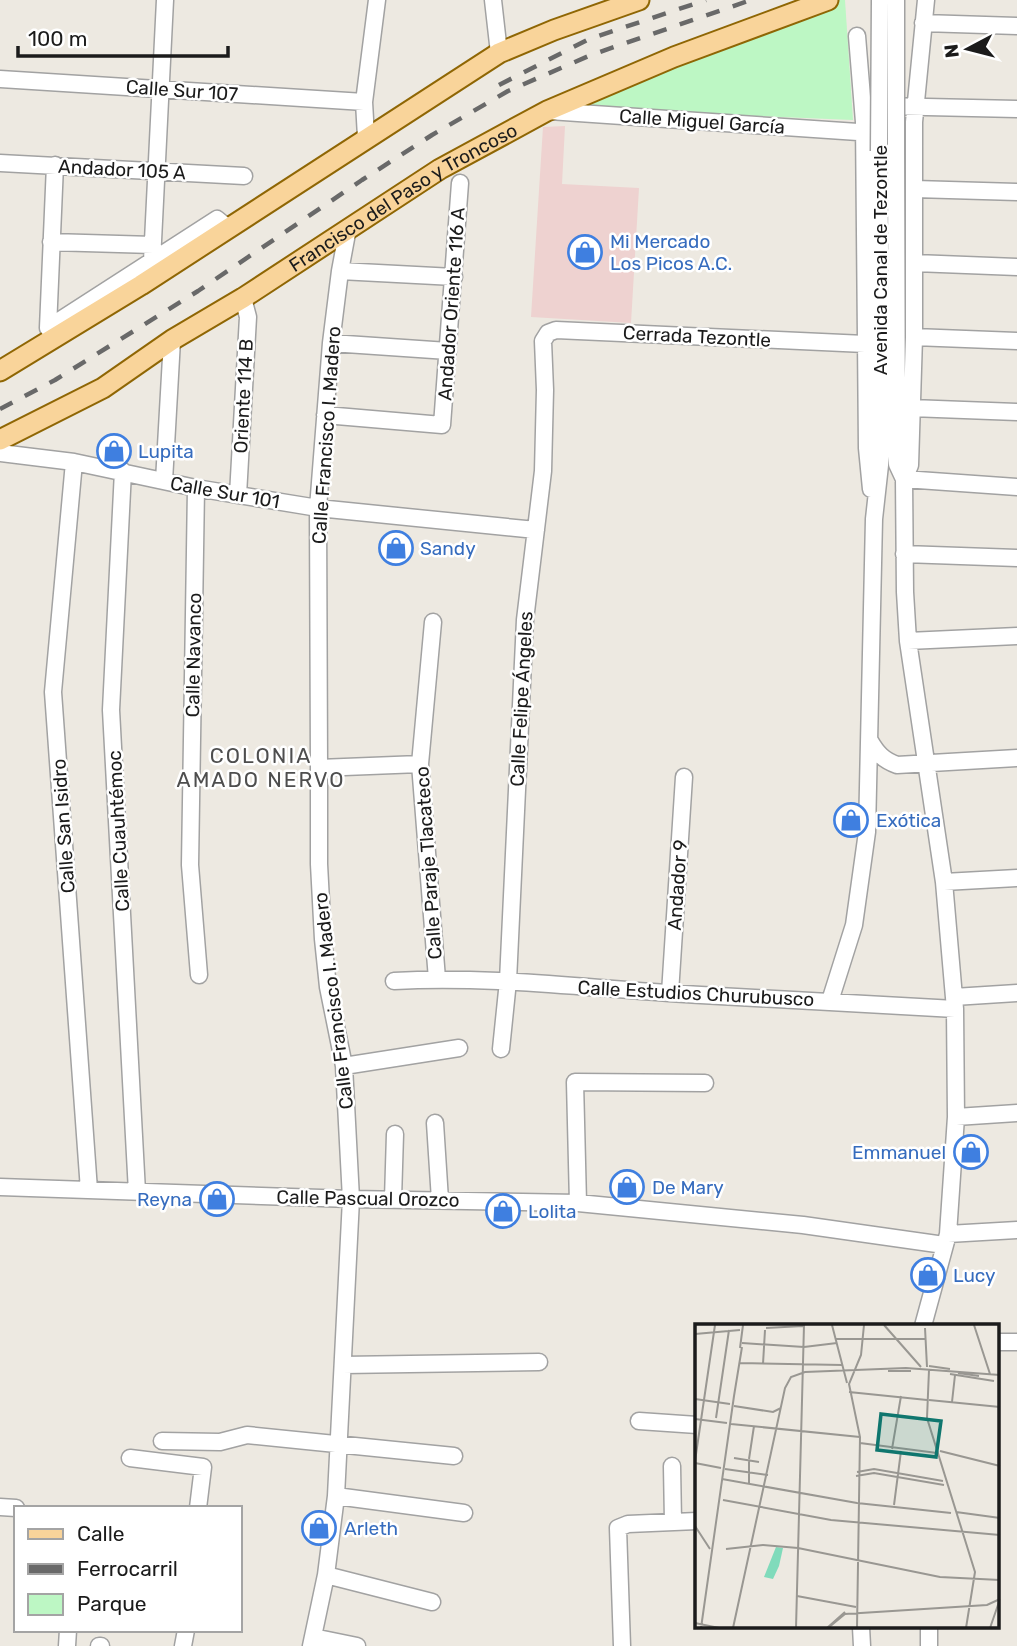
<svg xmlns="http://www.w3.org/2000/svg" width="1017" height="1646" viewBox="0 0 1017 1646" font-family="Rubik,sans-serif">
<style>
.commercial{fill:#eed2d0}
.park{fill:#bdf7c4}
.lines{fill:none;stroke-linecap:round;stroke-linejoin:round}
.minor-casing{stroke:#a2a2a2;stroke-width:19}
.major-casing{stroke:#8f6604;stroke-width:23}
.minor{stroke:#fff;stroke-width:16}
.major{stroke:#f9d49a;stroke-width:19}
.rail{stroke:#696969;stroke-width:4.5;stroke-dasharray:14 14;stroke-linecap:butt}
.minor-bridge-casing{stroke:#a2a2a2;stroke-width:19;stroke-linecap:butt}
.minor-bridge{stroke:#fff;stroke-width:16}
.labels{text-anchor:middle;stroke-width:5;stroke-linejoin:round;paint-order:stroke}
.street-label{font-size:19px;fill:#1b1b1b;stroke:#fff}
.shop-label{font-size:19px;fill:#366cbe;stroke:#fff;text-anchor:start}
.neighbourhood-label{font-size:21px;letter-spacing:2px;fill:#4e4e4e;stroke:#fff}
.inset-road{fill:none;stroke:#999792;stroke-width:2}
.view{fill:#0f766e;fill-opacity:0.15;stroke:#0f766e;stroke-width:3.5}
.inset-edge{fill:none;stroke:#1b1b1b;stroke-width:3.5}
</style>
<rect width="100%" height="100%" fill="#ede9e1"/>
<path class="commercial" d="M 565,126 L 562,184 L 639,188 L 631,323 L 531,317 L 543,127 Z"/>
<path class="park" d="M 837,0 L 845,0 L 853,120 L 560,108 Z"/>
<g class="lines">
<g class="minor-casing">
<path id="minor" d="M 493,0 L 499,53
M 923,23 L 1017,26
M 857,36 L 864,122 L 867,448 L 871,489
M 0,79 L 364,102
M 882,106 L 1017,109
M 549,111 L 858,132
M 366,137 L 364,102 L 377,0
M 896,150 L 897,464 L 904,479 L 905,592 L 908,641 L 944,882 L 955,1009 L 956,1117 L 948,1234 L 923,1326
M 0,163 L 244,176
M 915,189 L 1017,192
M 51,242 L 153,245
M 152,261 L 165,0
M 915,263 L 1017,267
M 340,271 L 454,277
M 48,328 L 217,219 L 228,228
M 48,328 L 55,165
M 914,337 L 1017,341
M 331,343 L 448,351
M 911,408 L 1017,412
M 325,415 L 442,425 L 460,183
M 0,453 L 74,462 L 196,488 L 318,508 L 536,530
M 74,462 L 53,692 L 89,1190
M 123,471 L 111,710 L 137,1192
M 904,479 L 910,465 L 914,337 L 914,122 L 926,0
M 904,479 L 1017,487
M 164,481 L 172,340
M 196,488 L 190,865 L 199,975
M 238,495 L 248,317 L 243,298
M 904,554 L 1017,558
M 433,622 L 420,764 L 437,979
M 908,641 L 1017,636
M 870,741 C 877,753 883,760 897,765 L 1017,758
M 319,768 L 420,764
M 944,882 L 1017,878
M 394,981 C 486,976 577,987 669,993 C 764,999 859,1003 955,1009
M 670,993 L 684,777
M 954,997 L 1017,993
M 830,1001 L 854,925 L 867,832 L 874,519 L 882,447 L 879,151
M 501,1049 L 508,981 L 525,620 L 543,471 L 545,390 L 543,341 L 548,333 L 556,330 L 865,344
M 344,1066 L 459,1048
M 956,1117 L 1017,1113
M 435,1123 L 440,1200
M 0,1187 L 351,1199 L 578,1203 L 803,1225 L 944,1245
M 393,1199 L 395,1134
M 578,1203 L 575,1082 L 705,1083
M 948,1234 L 1017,1230
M 998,1342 L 1017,1342
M 343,1365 L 539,1362
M 639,1421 L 697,1425
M 162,1441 L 220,1442 L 247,1435 L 454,1456
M 130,1458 L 203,1467 L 198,1508
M 672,1466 L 673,1522
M 336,1496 L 464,1513
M 0,1507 L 16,1508
M 326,1575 L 432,1602
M 861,1627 L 862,1646
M 313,1637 L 357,1646
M 67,1646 L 68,1630
M 99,1646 L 101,1646
M 183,1646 L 186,1630
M 311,1646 L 326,1575 L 336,1496 L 351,1199 L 344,1066 L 328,987 L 323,939 L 319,864 L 319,768 L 318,508 L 331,343 L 340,271 L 348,228
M 622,1646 L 618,1528 L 628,1524 L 697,1521
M 929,1646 L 929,1627"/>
</g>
<g class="major-casing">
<g id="major">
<path d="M 0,371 L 141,285 L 499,53 L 554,30 L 639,0"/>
<path id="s1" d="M 0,440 L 103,388 L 172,340 L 243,298 L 440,169 L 547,111 L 674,57 L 828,0"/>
</g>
</g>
<use href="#minor" class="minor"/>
<use href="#major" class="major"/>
<path class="rail" d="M 499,85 L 589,39 L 706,0
M 0,409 L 55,380 L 198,291 L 362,180 L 432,135 L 508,91 L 591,55 L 751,0"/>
<g class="minor-bridge-casing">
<path id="minor-bridge" d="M 896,150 L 896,0
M 879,151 L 880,0"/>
</g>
<use href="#minor-bridge" class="minor-bridge"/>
</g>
<defs>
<g id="shop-ring" transform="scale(1.75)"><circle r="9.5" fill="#fff" stroke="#3f7fe0" stroke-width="1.5"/><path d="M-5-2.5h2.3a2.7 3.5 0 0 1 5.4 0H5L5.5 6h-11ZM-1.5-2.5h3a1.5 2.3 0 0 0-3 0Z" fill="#3f7fe0"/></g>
</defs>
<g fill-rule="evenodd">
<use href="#shop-ring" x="585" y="252"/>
<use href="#shop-ring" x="114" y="451"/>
<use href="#shop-ring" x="396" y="548"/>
<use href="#shop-ring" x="851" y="820"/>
<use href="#shop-ring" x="971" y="1152"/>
<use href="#shop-ring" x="627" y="1187"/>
<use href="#shop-ring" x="217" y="1199"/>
<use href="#shop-ring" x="503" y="1211"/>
<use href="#shop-ring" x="928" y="1275"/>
<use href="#shop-ring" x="319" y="1528"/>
</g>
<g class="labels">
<g class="street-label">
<text transform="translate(182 90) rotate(4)" y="7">Calle Sur 107</text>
<text transform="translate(702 121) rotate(4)" y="7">Calle Miguel García</text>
<text transform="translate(122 169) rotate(3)" y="7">Andador 105 A</text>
<text dy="7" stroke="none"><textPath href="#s1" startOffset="471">Francisco del Paso y Troncoso</textPath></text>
<text transform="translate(880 260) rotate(-90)" y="7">Avenida Canal de Tezontle</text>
<text transform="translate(451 304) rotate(-86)" y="7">Andador Oriente 116 A</text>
<text transform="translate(697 336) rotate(3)" y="7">Cerrada Tezontle</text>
<text transform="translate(243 396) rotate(-87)" y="7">Oriente 114 B</text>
<text transform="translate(326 435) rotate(-86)" y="7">Calle Francisco I. Madero</text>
<text transform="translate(225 492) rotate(10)" y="7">Calle Sur 101</text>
<text transform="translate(193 655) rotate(-89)" y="7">Calle Navanco</text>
<text transform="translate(521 699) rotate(-87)" y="7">Calle Felipe Ángeles</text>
<text transform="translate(63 826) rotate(-94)" y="7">Calle San Isidro</text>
<text transform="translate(118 831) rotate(-93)" y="7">Calle Cuauhtémoc</text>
<text transform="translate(428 863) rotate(-94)" y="7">Calle Paraje Tlacateco</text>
<text transform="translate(677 885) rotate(-86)" y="7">Andador 9</text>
<text transform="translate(696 993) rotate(3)" y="7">Calle Estudios Churubusco</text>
<text transform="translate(333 1001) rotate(-97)" y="7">Calle Francisco I. Madero</text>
<text transform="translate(368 1198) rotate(1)" y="7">Calle Pascual Orozco</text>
</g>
<g class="shop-label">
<text x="610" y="248">Mi Mercado<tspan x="610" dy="22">Los Picos A.C.</tspan></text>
<text x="138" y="458">Lupita</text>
<text x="420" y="555">Sandy</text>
<text x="876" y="827">Exótica</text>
<text x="946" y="1159" text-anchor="end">Emmanuel</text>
<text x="652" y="1194">De Mary</text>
<text x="192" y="1206" text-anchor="end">Reyna</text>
<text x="528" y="1218">Lolita</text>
<text x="953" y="1282">Lucy</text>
<text x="344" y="1535">Arleth</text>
</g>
<g class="neighbourhood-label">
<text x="261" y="763">COLONIA<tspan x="261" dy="24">AMADO NERVO</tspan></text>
</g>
</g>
<g transform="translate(695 1324)">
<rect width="304" height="304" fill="#ede9e1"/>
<path d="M 81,223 L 88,224 L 84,242 L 78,255 L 69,253 Z" fill="#80dbbb"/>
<path class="inset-road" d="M 137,1 L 152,59M 189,1 L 226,43M 279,1 L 295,50M 71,4 L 108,2M 230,4 L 232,43M 0,10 L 45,6M 141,15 L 230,15M 47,19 L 109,23 L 142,19M 45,24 L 48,1M 45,39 L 147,41M 68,40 L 70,6M 234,42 L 255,45M 234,46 L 232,94 L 280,248 L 271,304M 193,47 L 216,47M 263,49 L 284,52M 255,50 L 299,57M 154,68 L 232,76M 39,72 L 47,23M 0,75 L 35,80M 234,76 L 305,83M 257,78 L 260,51M 39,82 L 78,88 L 86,84M 21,94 L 34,6M 0,95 L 32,99M 36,100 L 165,113M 165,119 L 242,129M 197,125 L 206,72M 245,127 L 305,142M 39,134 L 64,138M 54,135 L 59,102M 0,137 L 20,1M 54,137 L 54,159M 0,139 L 26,144M 30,145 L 73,151M 162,148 L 179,145 L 248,157M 161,152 L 179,149 L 249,161M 27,155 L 162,179 L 256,189M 28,176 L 136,196 L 305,211M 199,181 L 206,127M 261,188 L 305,194M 0,202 L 15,225M 31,225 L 68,221 L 103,224 L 245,253 L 305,256M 102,272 L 161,283M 0,299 L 24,304M 6,304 L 39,72M 38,304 L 90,64 L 96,53 L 110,48 L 211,44 L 305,51M 101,304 L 109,1M 132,304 L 150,288M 133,304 L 150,290 L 292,281 L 305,275M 162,304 L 165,113 L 154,60 L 166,31 L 169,1M 295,304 L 304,278"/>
<path class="view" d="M 186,90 L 246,97 L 241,133 L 182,126 Z"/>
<rect width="304" height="304" class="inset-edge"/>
</g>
<rect x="14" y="1506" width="228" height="126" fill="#ffffff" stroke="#a4a4a4" stroke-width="2"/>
<rect x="28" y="1529" width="35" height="10" fill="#f9d49a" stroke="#a4a4a4" stroke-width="2"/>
<text x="77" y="1541" font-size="21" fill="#1b1b1b">Calle</text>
<rect x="28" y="1564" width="35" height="10" fill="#696969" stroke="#a4a4a4" stroke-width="2"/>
<text x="77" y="1576" font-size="21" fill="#1b1b1b">Ferrocarril</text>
<rect x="28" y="1594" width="35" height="21" fill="#bdf7c4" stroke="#a4a4a4" stroke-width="2"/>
<text x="77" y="1611" font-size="21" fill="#1b1b1b">Parque</text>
<g transform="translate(968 49) rotate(263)" stroke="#ffffff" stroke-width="5" paint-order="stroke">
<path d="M0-5L12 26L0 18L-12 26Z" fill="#1b1b1b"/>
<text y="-10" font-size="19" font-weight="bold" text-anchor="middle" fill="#1b1b1b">N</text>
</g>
<path d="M18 46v10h210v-10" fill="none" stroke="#1b1b1b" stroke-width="3.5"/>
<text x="28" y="46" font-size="21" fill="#1b1b1b" stroke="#ffffff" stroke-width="5" paint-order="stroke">100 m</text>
</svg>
